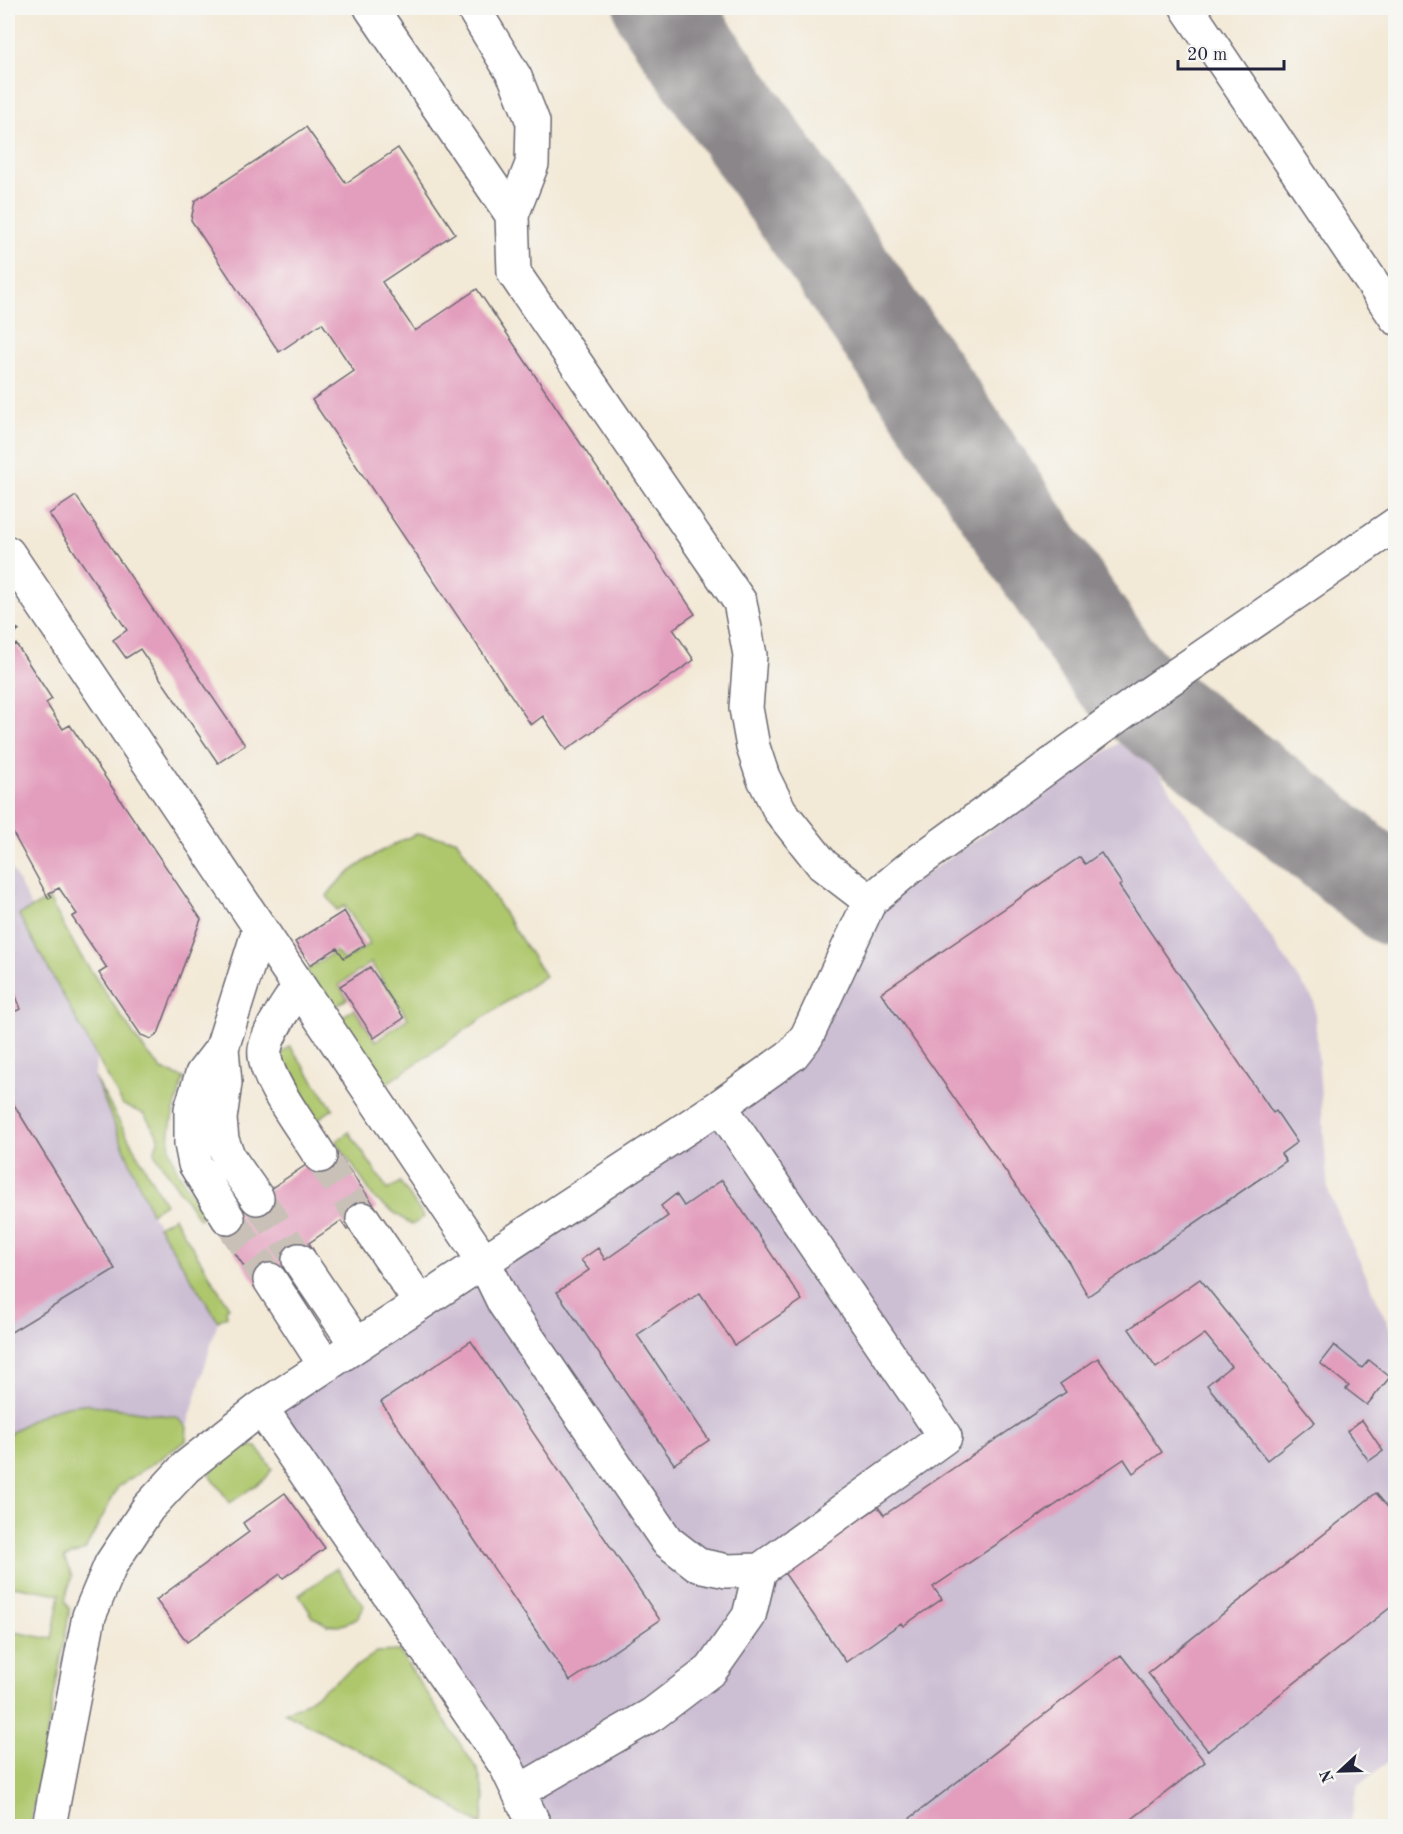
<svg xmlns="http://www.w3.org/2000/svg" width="1403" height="1834" viewBox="0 0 1403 1834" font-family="'Old Standard TT',serif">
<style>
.industrial{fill:#ccbed3}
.green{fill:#aec76c;stroke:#687454;stroke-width:1.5}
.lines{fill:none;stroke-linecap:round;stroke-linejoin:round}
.taxiway{stroke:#8a8689;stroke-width:96}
.building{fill:#e39ebd}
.minor-tunnel{stroke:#c9c1b8;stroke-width:33;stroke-dasharray:33 16;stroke-linecap:butt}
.minor-casing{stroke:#6b6872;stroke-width:36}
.path{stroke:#6b6872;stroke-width:4;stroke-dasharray:4.5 4.5;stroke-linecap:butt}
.minor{stroke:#fff;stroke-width:33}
</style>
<rect width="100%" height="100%" fill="#f6f6f2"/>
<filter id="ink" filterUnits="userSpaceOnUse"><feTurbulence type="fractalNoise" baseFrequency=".0167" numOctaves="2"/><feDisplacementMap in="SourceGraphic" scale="12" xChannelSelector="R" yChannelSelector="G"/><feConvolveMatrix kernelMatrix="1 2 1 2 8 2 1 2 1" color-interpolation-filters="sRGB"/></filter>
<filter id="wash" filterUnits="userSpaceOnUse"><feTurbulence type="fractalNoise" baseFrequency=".008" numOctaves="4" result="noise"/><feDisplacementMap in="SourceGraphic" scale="24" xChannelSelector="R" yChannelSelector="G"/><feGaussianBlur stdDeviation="1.35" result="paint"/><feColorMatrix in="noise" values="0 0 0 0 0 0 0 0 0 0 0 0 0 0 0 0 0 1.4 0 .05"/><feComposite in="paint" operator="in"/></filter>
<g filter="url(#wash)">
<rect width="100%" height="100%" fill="#f3e9d7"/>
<path class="industrial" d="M 1132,734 L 1314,1001 L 1328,1191 L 1392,1333 L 1395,1337 L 1395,1756 L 1358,1786 L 1350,1826 L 543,1826 L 276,1409 L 803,1058 L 874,909 Z
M 8,861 L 32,908 L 19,915 L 96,1057 L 95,1078 L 151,1213 L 218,1321 L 187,1427 L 186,1441 L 118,1487 L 85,1550 L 64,1558 L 72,1576 L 65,1600 L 70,1609 L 52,1639 L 60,1594 L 8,1585 Z"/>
<path class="green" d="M 416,834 L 456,839 L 545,976 L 384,1085 L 339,1019 L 354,1009 L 376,1041 L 408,1018 L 371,963 L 339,985 L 347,999 L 332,1009 L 306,971 L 336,951 L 344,961 L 370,944 L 345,906 L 337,910 L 327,896 C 344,870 388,846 416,834 Z
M 49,899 L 79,953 L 139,1043 L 162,1070 L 184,1078 C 160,1152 164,1152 206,1215 L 199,1219 L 154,1153 L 159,1137 L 144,1114 L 123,1105 L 19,915 Z
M 290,1046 L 333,1109 L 315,1121 L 285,1078 L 281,1054 Z
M 95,1078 L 165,1204 L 151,1213 Z
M 349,1132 L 388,1190 L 400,1182 L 424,1217 L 412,1225 L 375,1199 L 336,1141 Z
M 174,1217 L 229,1307 L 226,1309 L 227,1316 L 218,1321 L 158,1226 Z
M 85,1404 L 176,1417 L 187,1427 L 186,1441 L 118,1487 L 85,1550 L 64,1558 L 72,1576 L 65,1600 L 70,1609 L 30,1826 L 8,1826 L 8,1631 L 52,1639 L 60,1594 L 8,1585 L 8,1435 C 32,1418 55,1405 85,1404 Z
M 249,1446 L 257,1447 L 272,1469 L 266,1478 L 230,1503 L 209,1474 C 221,1460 231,1451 249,1446 Z
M 337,1568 L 364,1606 L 357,1619 L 342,1625 L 327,1625 L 313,1617 L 299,1595 Z
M 399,1651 L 478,1771 L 485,1799 L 481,1825 L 391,1767 L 284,1712 L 300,1706 L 377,1652 Z"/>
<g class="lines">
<path class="taxiway" d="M 662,8 L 927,391 L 1112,667 L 1141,699 L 1302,822 L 1396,899"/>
</g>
<g id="blocks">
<path class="building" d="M 306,127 L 346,183 L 398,148 L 455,233 L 382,282 L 415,331 L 477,289 L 695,614 L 673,629 L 694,660 L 566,750 L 543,716 L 531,725 L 312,400 L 354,371 L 322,323 L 279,352 L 191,220 L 195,201 Z
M 76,496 L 245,745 L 218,763 L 140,649 L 126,658 L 113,640 L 127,630 L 49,514 Z
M 16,644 L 52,699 L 46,703 L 63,729 L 70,725 L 201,919 L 158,1034 L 151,1039 L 141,1035 L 99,973 L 107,968 L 72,917 L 77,914 L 59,888 L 49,893 L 52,897 L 49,899 L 8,824 L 8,650 Z
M 1101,853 L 1122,884 L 1119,886 L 1273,1113 L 1276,1111 L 1297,1142 L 1281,1154 L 1286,1161 L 1088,1296 L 1068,1261 L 881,993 L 1080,857 L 1085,864 Z
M 344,911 L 365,945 L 344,958 L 337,948 L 310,965 L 295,942 Z
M 370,967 L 404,1018 L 374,1038 L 340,986 Z
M 8,976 L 21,1009 L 8,1014 Z
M 8,1095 L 115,1269 L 8,1334 Z
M 333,1147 L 377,1209 L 347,1230 L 341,1221 L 309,1243 L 314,1251 L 258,1287 L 216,1225 Z
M 722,1180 L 802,1300 L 735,1345 L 700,1293 L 637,1335 L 709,1440 L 674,1464 L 557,1292 L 589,1270 L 581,1260 L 598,1248 L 605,1260 L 668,1216 L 661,1206 L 676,1194 L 684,1206 Z
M 1200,1279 L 1315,1422 L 1267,1460 L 1207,1385 L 1231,1366 L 1205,1334 L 1156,1368 L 1129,1329 Z
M 471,1341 L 660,1620 L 570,1681 L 381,1402 Z
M 1334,1345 L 1362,1368 L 1369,1360 L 1390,1377 L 1367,1405 L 1346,1389 L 1349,1386 L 1320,1363 Z
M 1098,1358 L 1162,1452 L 1133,1473 L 1124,1459 L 933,1587 L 942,1599 L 903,1626 L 901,1623 L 846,1662 L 783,1571 L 878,1507 L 884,1515 L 1066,1392 L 1060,1384 Z
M 1362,1420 L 1383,1451 L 1369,1461 L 1347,1431 Z
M 285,1493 L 325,1548 L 283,1578 L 280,1574 L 187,1642 L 156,1600 L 249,1532 L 243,1523 Z
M 1376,1493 L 1396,1517 L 1396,1603 L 1208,1751 L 1148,1673 Z
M 1121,1655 L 1205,1762 L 1123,1826 L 900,1826 Z"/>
</g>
</g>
<g filter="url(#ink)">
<use href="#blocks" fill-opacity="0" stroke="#6b6872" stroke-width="1.5"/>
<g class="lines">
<path class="minor-tunnel" d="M 320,1156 L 363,1219
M 257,1198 L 299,1260
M 228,1218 L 270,1280"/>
<g class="minor-casing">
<path id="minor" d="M 371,8 L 512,215
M 473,8 L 515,77 L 533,122 L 532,164 L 512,215 L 514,273 L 740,602 L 750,655 L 746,708 L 753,747 L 763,777 L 780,811 L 823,865 L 870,901
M 1187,8 L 1396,318
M 8,553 L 483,1260 L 504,1303 L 667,1541 L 698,1565 L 727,1571 L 760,1570
M 298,987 C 288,1005 269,1028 265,1049 C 261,1076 306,1132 320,1156
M 222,1048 L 225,1083 L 220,1119 L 222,1140 L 229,1158 L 257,1198
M 228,1218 L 195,1164 L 191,1144 L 191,1109 L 202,1074 L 222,1048 L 259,930
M 363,1219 L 420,1302
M 299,1260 L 356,1344
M 270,1280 L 325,1365
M 261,1408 L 506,1766 L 535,1826
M 520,1791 L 653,1714 L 711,1670 L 749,1616 L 760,1570 L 945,1437 L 720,1106
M 49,1826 L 89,1616 L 111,1564 L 148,1508 L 186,1467 L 261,1408 L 720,1106 L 793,1054 L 807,1036 L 870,901 L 908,869 L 1141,699 L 1396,524"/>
</g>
<path class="path" d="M 8,637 L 19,629"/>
<use href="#minor" class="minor"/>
</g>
</g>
<rect width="1403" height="1834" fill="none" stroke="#f6f6f2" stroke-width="30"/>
<g transform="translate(1340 1771) rotate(248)" stroke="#f6f6f2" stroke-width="4.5" paint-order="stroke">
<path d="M0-4.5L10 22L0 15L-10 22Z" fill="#22223b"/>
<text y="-9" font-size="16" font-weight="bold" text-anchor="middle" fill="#22223b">N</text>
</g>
<path d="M1178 60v9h106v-9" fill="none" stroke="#22223b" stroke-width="3"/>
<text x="1187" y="60" font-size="18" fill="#22223b" stroke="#f6f6f2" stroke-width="4.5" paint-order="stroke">20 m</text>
</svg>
